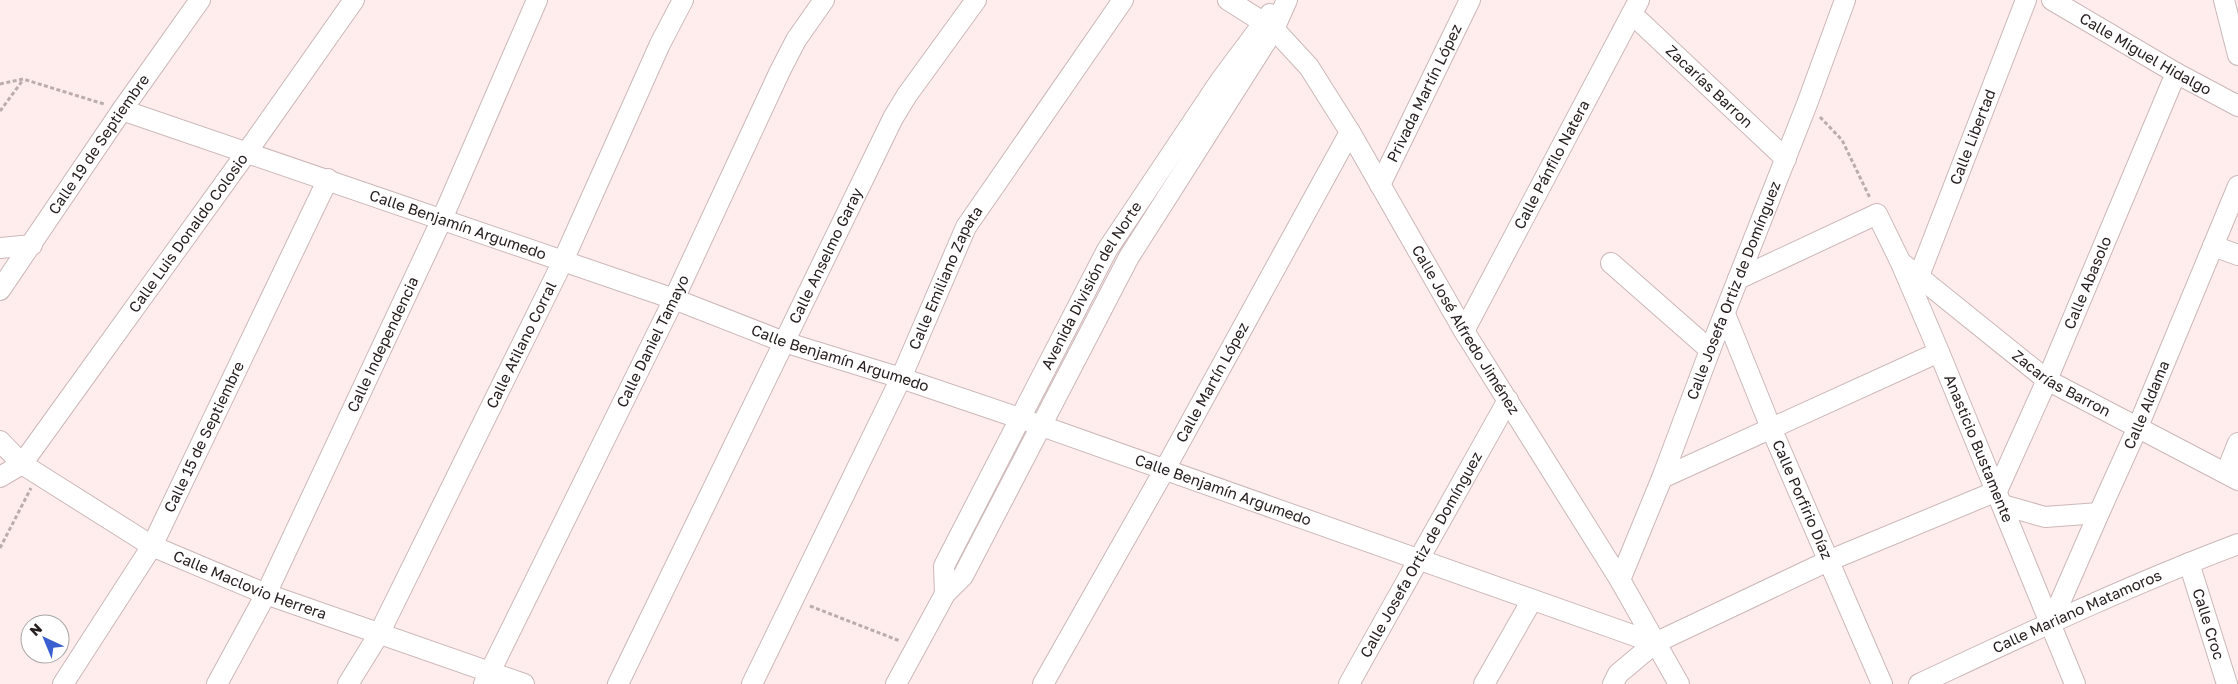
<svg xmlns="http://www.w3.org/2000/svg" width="2238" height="684" viewBox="0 0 2238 684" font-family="'Golos Text',sans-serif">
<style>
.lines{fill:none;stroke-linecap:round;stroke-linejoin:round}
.minor-casing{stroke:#ccb7b8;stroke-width:22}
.path{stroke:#bbacad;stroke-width:3;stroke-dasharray:4 2.5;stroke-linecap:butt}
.minor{stroke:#fff;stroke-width:20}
.labels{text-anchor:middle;stroke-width:4;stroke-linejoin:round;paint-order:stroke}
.street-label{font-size:15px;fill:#282020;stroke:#fff}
</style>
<rect width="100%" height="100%" fill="#ffedee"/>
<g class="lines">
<g class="minor-casing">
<g id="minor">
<path id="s1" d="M 1228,0 L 1274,29 L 1309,67 L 1350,132 L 1464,331 L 1620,580 L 1679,684"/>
<path id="s2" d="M 2052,0 L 2176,73 L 2238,106"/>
<path d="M 2224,0 L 2238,55"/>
<path id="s3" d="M 1632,14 L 1786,159"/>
<path id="s4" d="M 122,110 L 674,299 L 784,342 L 901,378 L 1019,418 L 1655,643"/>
<path id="s5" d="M 1380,185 L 1470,0"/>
<path d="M 2213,246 L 2238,255"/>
<path d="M 0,248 L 32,245"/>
<path d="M 1611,263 L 1710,350"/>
<path id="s6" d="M 1903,264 L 2047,380 L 2238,480"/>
<path id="s7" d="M 1919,276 L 2026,0"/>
<path id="s8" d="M 1738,279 L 1877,214 L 1901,263 L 1939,352 L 2075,684"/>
<path id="s9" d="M 0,290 L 122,110 L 200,0"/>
<path id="s10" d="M 1725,314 L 1771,428 L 1882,684"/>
<path id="s11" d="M 1464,331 L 1639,0"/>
<path id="s12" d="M 0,441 L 22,464 L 152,546 L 266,594 L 524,684"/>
<path d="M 2226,473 L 2238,443"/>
<path id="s13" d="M 0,477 L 22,464 L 247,152 L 354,0"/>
<path d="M 1662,478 L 1939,352"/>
<path d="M 2003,505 L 2045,517 L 2099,513"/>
<path id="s14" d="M 2189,563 L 2227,684"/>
<path id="s15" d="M 1620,580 L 1662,478 L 1710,350 L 1807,104 L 1845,0"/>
<path id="s16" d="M 945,594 L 944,566 L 1107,250 L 1220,81 L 1270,14"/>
<path id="s17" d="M 2051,623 L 2099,513 L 2137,429 L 2238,186"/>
<path id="s18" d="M 63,684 L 152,546 L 328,179"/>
<path id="s19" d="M 217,684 L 266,594 L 442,219 L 537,0"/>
<path id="s20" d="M 348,684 L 379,634 L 563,261 L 660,44 L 683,0"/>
<path id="s21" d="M 484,684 L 674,299 L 780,71 L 796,40 L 824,0"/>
<path id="s22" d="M 618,684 L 893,118 L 907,95 L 976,0"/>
<path id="s23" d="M 752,684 L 901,378 L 966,227 L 1123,0"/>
<path d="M 896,684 L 945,594 L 963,576 L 1129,257 L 1274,29 L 1287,0"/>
<path id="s24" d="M 1043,684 L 1165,469 L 1350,132"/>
<path id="s25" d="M 1349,684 L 1508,400"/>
<path d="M 1484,684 L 1532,600"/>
<path id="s26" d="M 1613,684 L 1618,674 L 1655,643 L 1828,561 L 1997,491 L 2047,380 L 2176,73"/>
<path id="s27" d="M 1919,684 C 2024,635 2129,585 2238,544"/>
</g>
</g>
<path class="path" d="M 0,84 L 23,79 L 104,104
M 0,111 L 23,80
M 1820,117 L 1842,140 L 1870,198
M 0,548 L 31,488
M 810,606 L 900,641"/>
<use href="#minor" class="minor"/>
</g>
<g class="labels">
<g class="street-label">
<text dy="5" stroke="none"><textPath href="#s2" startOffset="108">Calle Miguel Hidalgo</textPath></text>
<text dy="5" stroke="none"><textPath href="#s3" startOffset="106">Zacarías Barron</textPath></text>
<text dy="5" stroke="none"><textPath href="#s5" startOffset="102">Privada Martín López</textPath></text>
<text dy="5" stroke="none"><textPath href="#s7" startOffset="149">Calle Libertad</textPath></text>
<text dy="5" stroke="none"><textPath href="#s9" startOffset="176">Calle 19 de Septiembre</textPath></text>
<text dy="5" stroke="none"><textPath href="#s11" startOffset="188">Calle Pánfilo Natera</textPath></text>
<text dy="5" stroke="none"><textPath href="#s4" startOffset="355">Calle Benjamín Argumedo</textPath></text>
<text dy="5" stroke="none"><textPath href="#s13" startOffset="310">Calle Luis Donaldo Colosio</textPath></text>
<text dy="5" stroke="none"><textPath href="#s22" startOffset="476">Calle Anselmo Garay</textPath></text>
<text dy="5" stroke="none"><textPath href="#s23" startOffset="450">Calle Emiliano Zapata</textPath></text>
<text dy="5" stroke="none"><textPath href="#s26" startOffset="661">Calle Abasolo</textPath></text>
<text dy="5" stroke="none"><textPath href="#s16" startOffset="345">Avenida División del Norte</textPath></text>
<text dy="5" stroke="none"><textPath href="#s15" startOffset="311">Calle Josefa Ortiz de Domínguez</textPath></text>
<text dy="5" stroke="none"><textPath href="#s1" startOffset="412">Calle José Alfredo Jiménez</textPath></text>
<text dy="5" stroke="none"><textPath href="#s21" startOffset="382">Calle Daniel Tamayo</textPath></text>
<text dy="5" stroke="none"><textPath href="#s19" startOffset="378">Calle Independencia</textPath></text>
<text dy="5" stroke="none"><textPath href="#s20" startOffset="381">Calle Atilano Corral</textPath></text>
<text dy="5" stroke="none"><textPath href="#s4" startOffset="760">Calle Benjamín Argumedo</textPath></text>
<text dy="5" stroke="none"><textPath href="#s24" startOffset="346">Calle Martín López</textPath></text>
<text dy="5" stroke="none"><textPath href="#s6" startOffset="199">Zacarías Barron</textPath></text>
<text dy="5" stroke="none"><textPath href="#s17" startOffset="238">Calle Aldama</textPath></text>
<text dy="5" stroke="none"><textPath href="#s18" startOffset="285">Calle 15 de Septiembre</textPath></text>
<text dy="5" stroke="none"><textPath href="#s8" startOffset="409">Anasticio Bustamente</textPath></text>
<text dy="5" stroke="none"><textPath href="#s4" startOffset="1165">Calle Benjamín Argumedo</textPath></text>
<text dy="5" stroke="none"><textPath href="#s10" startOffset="201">Calle Porfirio Díaz</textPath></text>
<text dy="5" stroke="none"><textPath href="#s25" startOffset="148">Calle Josefa Ortiz de Domínguez</textPath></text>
<text dy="5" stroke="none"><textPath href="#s12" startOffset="291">Calle Maclovio Herrera</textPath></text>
<text dy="5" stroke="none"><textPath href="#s27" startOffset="174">Calle Mariano Matamoros</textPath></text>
<text dy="5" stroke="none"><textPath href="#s14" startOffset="64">Calle Croc</textPath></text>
</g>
</g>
<g transform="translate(45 639) rotate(316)"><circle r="24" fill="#ffffff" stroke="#a9a6a6"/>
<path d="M0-4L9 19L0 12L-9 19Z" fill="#395ecf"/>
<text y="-8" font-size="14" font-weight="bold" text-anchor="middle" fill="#282020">N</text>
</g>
</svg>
